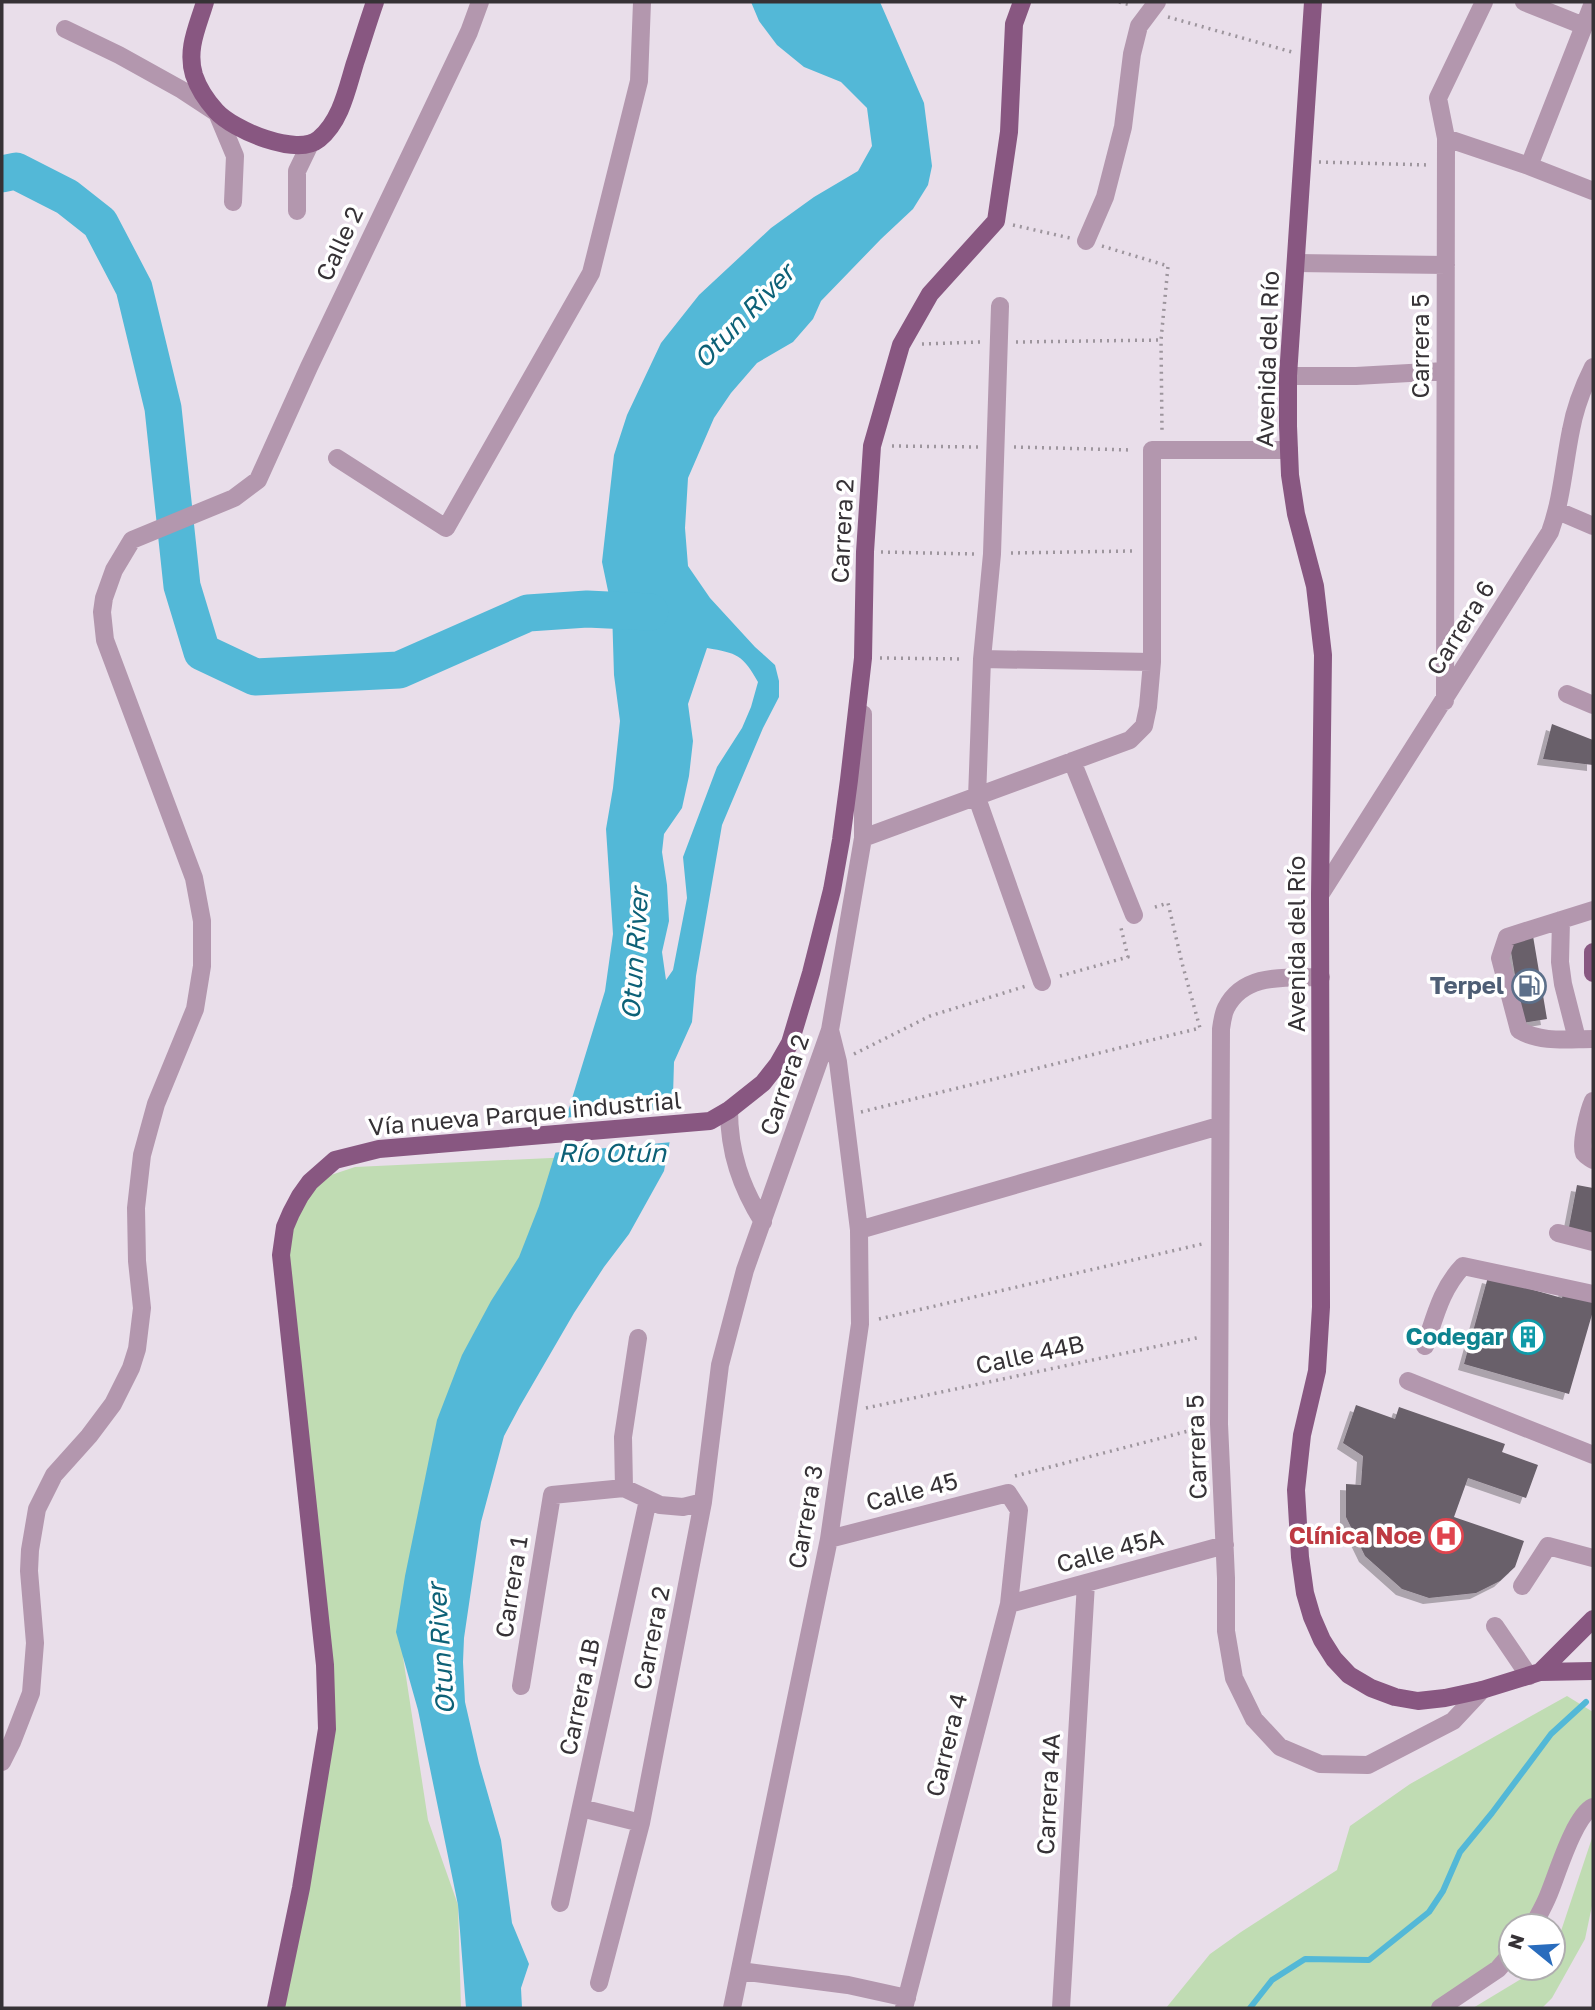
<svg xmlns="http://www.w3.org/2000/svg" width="1595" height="2010" viewBox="0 0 1595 2010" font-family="'Golos Text',sans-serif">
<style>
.green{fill:#c0dcb3}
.water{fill:#53b8d7;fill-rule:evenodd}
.pier{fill:#e9deea}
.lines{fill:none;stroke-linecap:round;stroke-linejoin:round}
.stream{stroke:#53b8d7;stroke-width:6}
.river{stroke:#53b8d7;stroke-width:37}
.building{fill:#69606a;filter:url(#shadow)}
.path{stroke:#9d959d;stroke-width:3.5;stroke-dasharray:2 5;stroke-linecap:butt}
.minor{stroke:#b397ae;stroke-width:18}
.major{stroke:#885781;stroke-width:18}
.labels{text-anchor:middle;stroke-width:7;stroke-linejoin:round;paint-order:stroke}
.street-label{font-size:24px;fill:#363236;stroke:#fff}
.service-label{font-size:24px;font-weight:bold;fill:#4e5e75;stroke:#fff;text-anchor:end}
.culture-label{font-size:24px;font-weight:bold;fill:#0d838f;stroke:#fff;text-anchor:end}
.health-label{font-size:24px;font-weight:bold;fill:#be3a42;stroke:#fff;text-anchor:end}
.water-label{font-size:26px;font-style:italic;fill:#0d6177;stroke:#fff}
</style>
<defs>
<filter id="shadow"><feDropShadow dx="-6" dy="6" stdDeviation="0" flood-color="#0004"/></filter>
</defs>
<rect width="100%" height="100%" fill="#e9deea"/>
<path class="green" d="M 594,1156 L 425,1480 L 403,1657 L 428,1820 L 458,1905 L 461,2008 L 278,2008 L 327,1729 L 281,1255 L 310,1182 L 355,1167 Z
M 1567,1696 L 1593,1712 L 1593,1817 L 1571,1837 L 1531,1926 L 1511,1926 L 1511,1949 L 1440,2008 L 1166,2008 L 1210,1954 L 1241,1932 L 1337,1870 L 1350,1826 L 1410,1784 Z
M 1593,1835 L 1593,1901 L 1585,1939 L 1552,1998 L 1542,2008 L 1473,2008 L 1539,1968 L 1553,1968 L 1553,1955 Z"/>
<path class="water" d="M 751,2 L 880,2 L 924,103 L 932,166 L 928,185 L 913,209 L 881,239 L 821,301 L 813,319 L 793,342 L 757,363 L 731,393 L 714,418 L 688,478 L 685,528 L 688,566 L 710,598 L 755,647 L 775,665 L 779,681 L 779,697 L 763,728 L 722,825 L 696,976 L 692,1022 L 674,1062 L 672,1130 L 664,1171 L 629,1234 L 604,1267 L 574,1313 L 520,1406 L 504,1436 L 481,1522 L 464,1638 L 463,1662 L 465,1702 L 479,1763 L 501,1840 L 512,1923 L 529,1964 L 521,1988 L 522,2008 L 466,2008 L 458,1905 L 418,1710 L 396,1632 L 405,1576 L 437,1420 L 462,1355 L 491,1301 L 519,1257 L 539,1206 L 605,991 L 613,934 L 606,829 L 613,788 L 620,721 L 614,675 L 612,610 L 602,562 L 614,455 L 627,415 L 661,343 L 699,295 L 771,228 L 814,197 L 858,171 L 872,146 L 867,108 L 841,82 L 804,67 L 777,45 L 759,21 ZM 707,648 C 737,653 743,655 758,682 L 751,707 L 742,728 L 717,767 L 683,857 L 687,898 L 673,970 L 666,980 L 662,952 L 669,921 L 667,885 L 662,852 L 664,834 L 682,808 L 689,776 L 693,741 L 688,704 Z"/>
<path class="pier" d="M 676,1108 L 673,1142 L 551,1153 L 562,1118 Z"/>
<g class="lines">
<path class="stream" d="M 1250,2008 L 1272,1980 L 1305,1959 L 1369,1960 L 1429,1912 L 1443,1891 L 1460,1852 L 1492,1813 L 1551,1734 L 1586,1702"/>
<path class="river" d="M 2,174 L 16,171 L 67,197 L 100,223 L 134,288 L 163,408 L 182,586 L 202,652 L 255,677 L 399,670 L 528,613 L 587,609 L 650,612"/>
</g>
<path class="building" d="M 1552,724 L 1593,740 L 1593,765 L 1543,759 Z
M 1533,936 L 1547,1019 L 1523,1023 L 1509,940 Z
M 1577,1185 L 1593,1188 L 1593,1236 L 1568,1232 Z
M 1488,1277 L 1562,1298 L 1567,1281 L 1593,1302 L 1593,1311 L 1569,1394 L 1464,1364 Z
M 1356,1405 L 1395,1419 L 1399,1407 L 1505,1444 L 1502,1452 L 1538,1465 L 1526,1498 L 1468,1478 L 1454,1517 L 1524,1541 L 1515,1567 L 1500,1581 L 1476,1593 L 1429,1598 L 1402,1589 L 1365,1556 L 1346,1517 L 1346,1484 L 1361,1485 L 1363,1456 L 1343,1443 Z"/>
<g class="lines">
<path class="path" d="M 1119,2 L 1131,5
M 1168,17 L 1292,52
M 1319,162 L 1430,165
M 1013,225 L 1070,238
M 1102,246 L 1168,266 L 1161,340 L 1162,431
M 1016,342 L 1161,340
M 922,344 L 980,342
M 892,446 L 979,447
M 1014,447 L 1132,450
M 881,552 L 975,554
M 1011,553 L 1132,551
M 880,658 L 963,659
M 1060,976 L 1128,957 L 1121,928
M 854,1054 L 930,1016 L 1026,986
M 861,1112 L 1200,1028 L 1182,963 L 1168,903 L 1152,908
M 879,1319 L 1202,1244
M 866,1408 L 1201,1337
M 1015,1476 L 1200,1428"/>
<path class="minor" d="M 1524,2 L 1584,26
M 65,29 L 119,55 L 182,90 L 217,113 L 235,156 L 233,202
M 1446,138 L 1529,166 L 1593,191
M 1529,166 L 1593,3
M 297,211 L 297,171 L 310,144
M 1086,241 L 1105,197 L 1123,127 L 1132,54 L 1139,26 L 1157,2
M 1296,263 L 1446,265
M 1000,306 L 992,554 L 982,659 L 977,798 L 1042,982
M 1288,376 L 1356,376 L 1445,371
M 337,458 L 446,528 L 591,273 L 639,81 L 642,2
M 1558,511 L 1593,526
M 982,659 L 1152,662
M 1567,694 L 1593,705
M 1445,701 L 1446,138 L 1438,98 L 1484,2
M 1072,761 L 1134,915
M 863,838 L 1130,740 L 1144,726 L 1148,707 L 1152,662 L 1152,450 L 1289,450
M 1320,895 L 1550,532 C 1562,499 1564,464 1571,430 C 1575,408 1583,387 1593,367
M 1593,910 L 1507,937 L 1500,958 L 1519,1030 C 1541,1043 1568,1039 1593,1039
M 1561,920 L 1560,962 L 1563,984 L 1577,1039
M 1321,977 C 1287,978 1244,972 1226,1008 C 1223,1014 1222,1022 1221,1029 L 1219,1424 L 1226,1578 L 1226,1631 L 1234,1678 L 1254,1719 L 1280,1747 L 1320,1764 L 1368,1765 L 1453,1721 L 1482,1690
M 1593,1101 C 1589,1110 1580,1144 1584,1153 C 1587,1157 1589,1157 1593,1160
M 729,1110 C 729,1152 741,1187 763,1222
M 859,1230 L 1219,1126
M 1558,1233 L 1593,1242
M 1425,1346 C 1435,1317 1441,1289 1463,1266 L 1593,1294
M 1408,1381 L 1593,1455
M 624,1488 L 623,1437 L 638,1338
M 829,1539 L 1008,1493 L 1019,1510 L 1009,1604 L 904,2008
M 1522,1586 L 1548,1546 L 1593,1558
M 1009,1604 L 1225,1545
M 1495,1626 L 1529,1676
M 521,1686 L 552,1495 L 624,1488 L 660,1505 L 683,1507 L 703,1502
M 2,1762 L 12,1742 L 31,1693 L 35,1643 L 29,1571 L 30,1550 L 37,1509 L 54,1475 L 89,1436 L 113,1404 L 131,1368 L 137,1349 L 142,1308 L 137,1261 L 136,1208 L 142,1155 L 156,1104 L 195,1009 L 202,966 L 202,921 L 194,878 L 105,640 L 102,612 L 104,598 L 114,570 L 132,540 L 234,498 L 258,480 L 309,367 L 469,32 L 480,2
M 581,1808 L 641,1823
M 560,1903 L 648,1500
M 1533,1926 C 1538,1916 1544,1906 1548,1896 C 1557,1875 1574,1816 1593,1807
M 740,1971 L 848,1985 L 907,1998
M 599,1983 L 641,1823 L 703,1502 L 720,1365 L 745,1270 L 830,1030 L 863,838 L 863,714
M 732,2008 L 829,1539 L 860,1324 L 859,1230 L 838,1062 L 830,1030
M 1061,2008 L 1086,1583
M 1440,2008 L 1498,1969 L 1511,1954"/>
<path class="major" d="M 205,2 C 198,26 186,49 194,75 C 198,87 207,101 216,111 C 233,130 297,157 319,139 C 341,121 347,89 355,63 C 362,42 368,22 375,2
M 1313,2 L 1288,376 L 1288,426 L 1290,475 L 1296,514 L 1315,586 L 1323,655 L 1320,895 L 1321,1307 L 1317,1371 L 1302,1435 L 1296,1490 L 1300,1557 L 1305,1593 L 1312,1617 L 1322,1640 L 1334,1659 L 1349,1675 L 1371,1688 L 1395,1697 L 1418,1701 L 1445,1698 L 1482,1690 L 1540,1672 L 1593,1671
M 1593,952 L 1593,973
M 1540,1672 L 1593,1619
M 276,2008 L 301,1888 L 327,1729 L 325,1665 L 281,1255 L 285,1227 L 291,1213 L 300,1196 L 310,1182 L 335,1160 L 379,1149 L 710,1121 L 729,1110 L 763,1083 L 778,1064 L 790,1043 L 811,973 L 832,890 L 841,840 L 849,780 L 863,658 L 865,552 L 872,446 L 901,345 L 930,294 L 996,221 L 1009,132 L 1014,24 L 1022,2"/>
</g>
<defs>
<g id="fuel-ring" transform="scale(1.75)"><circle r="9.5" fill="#fff" stroke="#5c6f8a" stroke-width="1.5"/><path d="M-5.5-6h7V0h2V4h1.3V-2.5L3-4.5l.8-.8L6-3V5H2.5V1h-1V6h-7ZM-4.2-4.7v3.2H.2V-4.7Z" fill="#5c6f8a"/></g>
<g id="building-ring" transform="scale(1.75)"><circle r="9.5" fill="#fff" stroke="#0f9aa8" stroke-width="1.5"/><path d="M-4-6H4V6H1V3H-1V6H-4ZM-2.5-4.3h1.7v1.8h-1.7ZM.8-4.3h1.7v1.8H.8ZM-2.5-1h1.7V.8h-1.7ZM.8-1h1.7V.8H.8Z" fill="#0f9aa8"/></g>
<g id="hospital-ring" transform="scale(1.75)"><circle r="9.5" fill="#fff" stroke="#e0444e" stroke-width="1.5"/><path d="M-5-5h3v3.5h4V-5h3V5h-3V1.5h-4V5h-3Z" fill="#e0444e"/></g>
</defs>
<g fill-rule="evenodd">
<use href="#fuel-ring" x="1529" y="986"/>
<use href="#building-ring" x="1528" y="1337"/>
<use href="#hospital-ring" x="1446" y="1536"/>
</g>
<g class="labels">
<g class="street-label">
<text transform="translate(340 244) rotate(-65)" y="8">Calle 2</text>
<text transform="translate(1421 346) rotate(-90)" y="8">Carrera 5</text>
<text transform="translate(1268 359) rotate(-88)" y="8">Avenida del Río</text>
<text transform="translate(843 531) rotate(-87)" y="8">Carrera 2</text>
<text transform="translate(1461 628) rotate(-58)" y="8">Carrera 6</text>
<text transform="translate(1297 944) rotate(-90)" y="8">Avenida del Río</text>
<text transform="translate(785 1085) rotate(-71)" y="8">Carrera 2</text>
<text transform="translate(525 1114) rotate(-5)" y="8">Vía nueva Parque industrial</text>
<text transform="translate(1030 1355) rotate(-12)" y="8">Calle 44B</text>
<text transform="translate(1197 1447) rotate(-92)" y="8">Carrera 5</text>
<text transform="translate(912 1492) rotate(-14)" y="8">Calle 45</text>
<text transform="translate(806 1517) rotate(-80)" y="8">Carrera 3</text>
<text transform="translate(1110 1551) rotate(-15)" y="8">Calle 45A</text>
<text transform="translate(512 1587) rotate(-81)" y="8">Carrera 1</text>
<text transform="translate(652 1638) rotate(-79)" y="8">Carrera 2</text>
<text transform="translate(580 1697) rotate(-78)" y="8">Carrera 1B</text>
<text transform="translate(947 1745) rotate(-76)" y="8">Carrera 4</text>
<text transform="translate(1049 1794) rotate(-87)" y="8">Carrera 4A</text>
</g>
<g class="service-label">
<text x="1504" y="994">Terpel</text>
</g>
<g class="culture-label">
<text x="1504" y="1345">Codegar</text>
</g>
<g class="health-label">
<text x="1422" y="1544">Clínica Noe</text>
</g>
<g class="water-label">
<text transform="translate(744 316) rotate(-46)" y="9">Otun River</text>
<text transform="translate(635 954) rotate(-86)" y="9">Otun River</text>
<text x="612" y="1162">Río Otún</text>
<text transform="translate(441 1649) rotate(-94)" y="9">Otun River</text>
</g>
</g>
<rect width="1595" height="2010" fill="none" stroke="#363236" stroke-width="7"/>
<g transform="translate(1532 1947) rotate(288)"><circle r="33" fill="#ffffff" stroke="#afadaf" stroke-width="2"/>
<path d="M0-5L12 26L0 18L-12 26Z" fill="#296cbd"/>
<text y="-10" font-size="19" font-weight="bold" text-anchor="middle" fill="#363236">N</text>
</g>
</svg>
